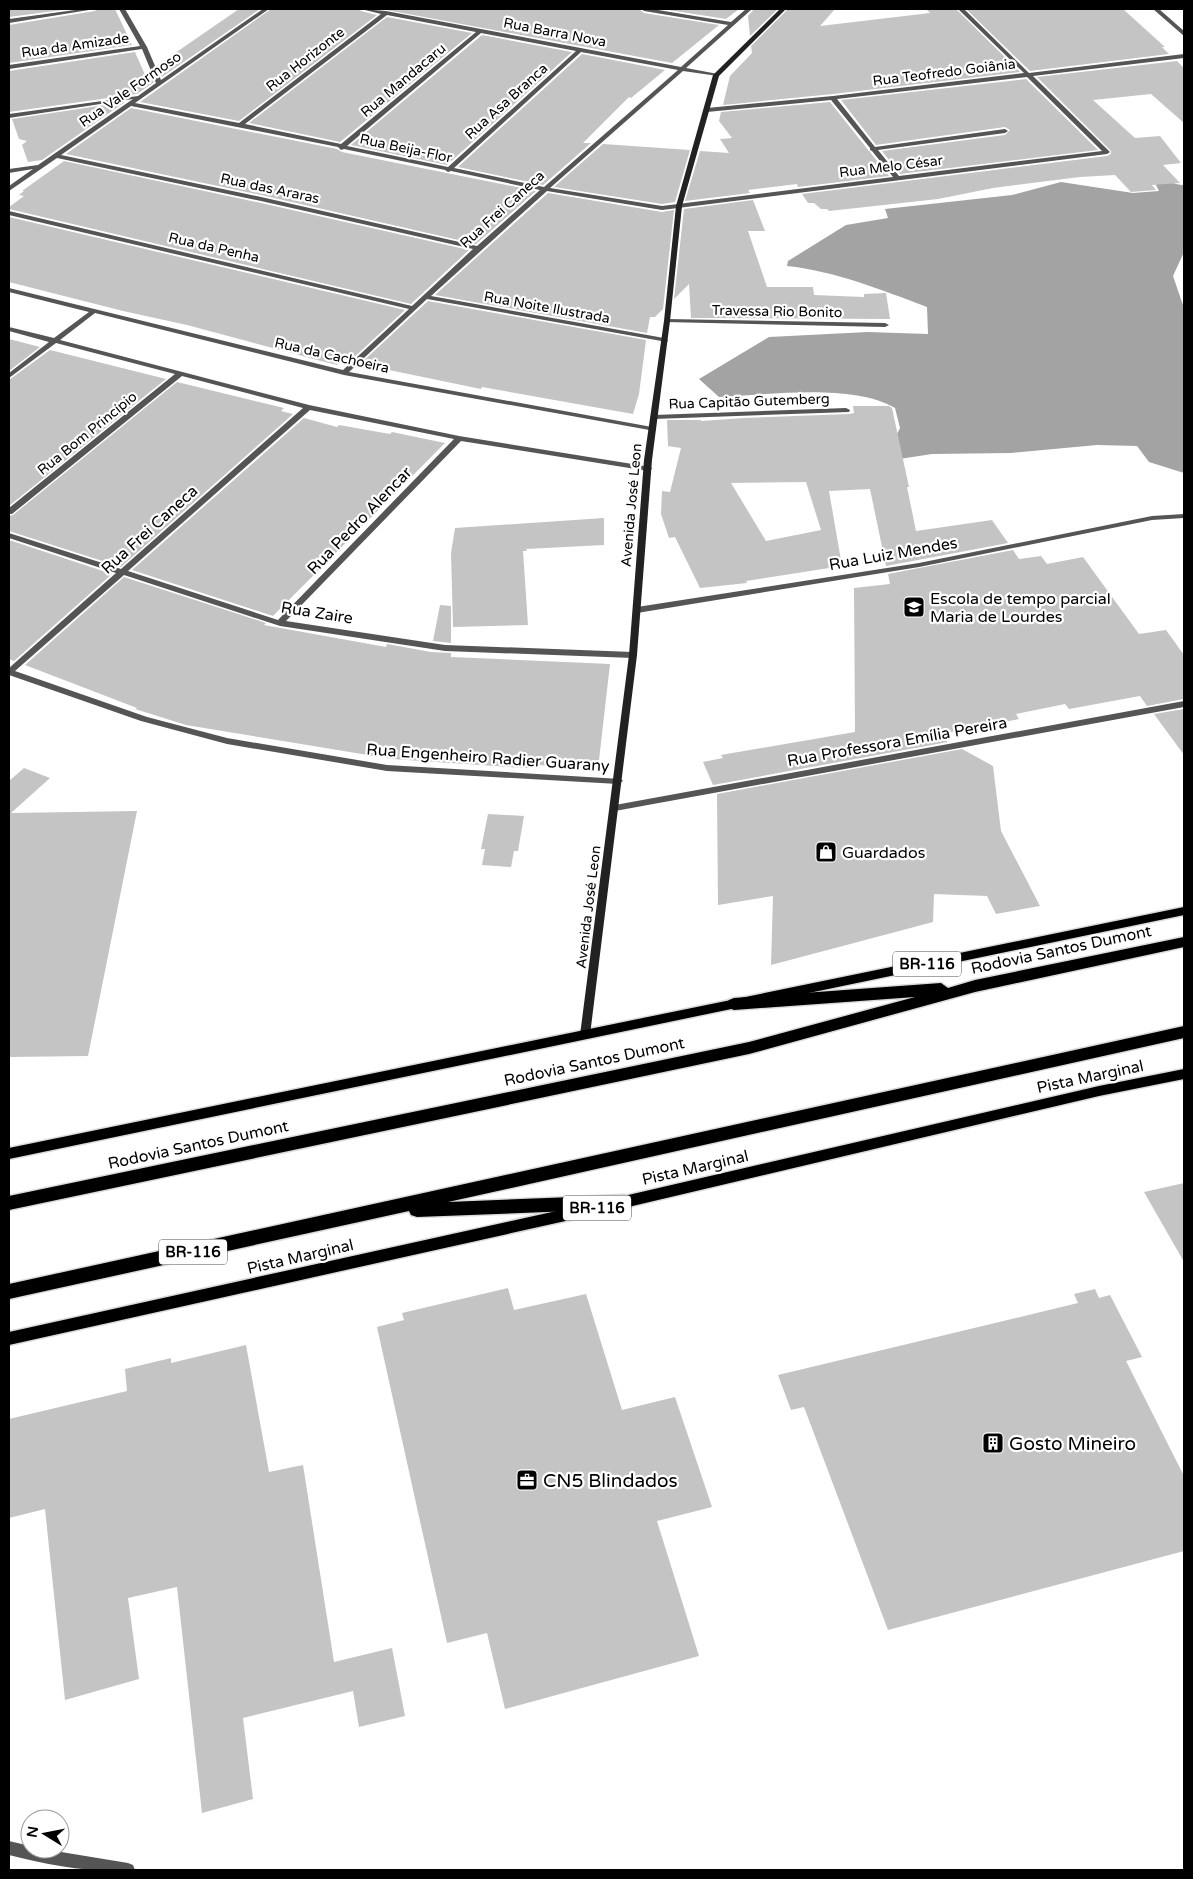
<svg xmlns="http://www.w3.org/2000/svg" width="1193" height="1879" viewBox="0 0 1193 1879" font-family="'Varela Round',sans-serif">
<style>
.water{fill:#a3a3a3}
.building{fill:#c4c4c4;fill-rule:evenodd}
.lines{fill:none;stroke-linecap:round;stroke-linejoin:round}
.primary-casing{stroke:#dbdbdb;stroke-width:3}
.highway-casing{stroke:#dbdbdb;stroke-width:3}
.street{fill:#555;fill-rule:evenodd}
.secondary{fill:#222;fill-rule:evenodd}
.primary{fill:#000;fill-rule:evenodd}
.highway{fill:#000;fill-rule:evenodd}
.labels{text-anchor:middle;stroke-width:4.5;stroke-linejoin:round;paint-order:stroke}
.far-street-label{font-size:14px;fill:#000;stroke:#fff}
.shield{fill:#fff;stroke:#4c4c4c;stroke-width:1}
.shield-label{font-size:15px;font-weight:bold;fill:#000}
.street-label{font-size:16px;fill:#000;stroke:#fff}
.poi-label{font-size:16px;fill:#000;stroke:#fff;text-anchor:start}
.near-poi-label{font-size:19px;fill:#000;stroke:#fff;text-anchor:start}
</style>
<rect width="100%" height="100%" fill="#fff"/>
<path class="water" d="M 1152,177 C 1165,178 1173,185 1184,185 L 1184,252 L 1173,276 L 1184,308 L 1184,473 L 1149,462 L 1137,446 L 1097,445 L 1011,453 L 932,454 L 867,464 L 892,444 L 900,428 L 895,408 C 852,383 769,395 719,397 L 699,379 L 769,337 L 868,332 L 928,334 L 927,307 C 882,290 835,271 787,266 L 788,261 L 846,225 L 888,218 L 885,209 L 1012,195 L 1061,182 L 1133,193 L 1159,191 Z"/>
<path class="building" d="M 9,9 L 70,9 L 9,17 Z
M 97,9 L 115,9 L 132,45 L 9,63 L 9,25 L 95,11 Z
M 239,9 L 260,9 L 162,77 L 158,67 L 165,60 Z
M 271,9 L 359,9 L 361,11 L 377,15 L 239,121 L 140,102 Z
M 381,9 L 639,9 L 644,13 L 719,25 L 672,63 Z
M 662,9 L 739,9 L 726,19 Z
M 754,9 L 778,9 L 750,36 L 748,16 Z
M 788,9 L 835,9 L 820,26 L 930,13 L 926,9 L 956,9 L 1020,72 L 833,94 L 723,105 L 730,76 L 752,53 L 751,46 Z
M 966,9 L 1123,9 L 1165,47 L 1162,47 L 1169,54 L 1030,71 Z
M 387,17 L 472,33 L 340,142 L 249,123 Z
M 482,35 L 572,52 L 447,165 L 351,145 Z
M 135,52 L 146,77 L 150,74 L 154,82 L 137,94 L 9,112 L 9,71 Z
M 582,54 L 665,70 L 631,98 L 629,97 L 583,143 L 591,143 L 543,185 L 458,167 Z
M 1177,61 L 1184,68 L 1184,123 L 1151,94 L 1093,100 L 1135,138 L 1160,136 L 1181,163 L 1163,165 L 1180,183 L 1152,185 L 1156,190 L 1131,192 L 1115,175 L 1080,177 L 993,188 L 938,199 L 829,211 L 827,209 L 821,209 L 814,203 L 808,203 L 802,194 L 1107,156 L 1111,154 L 1111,151 L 1037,77 Z
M 1026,79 L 1098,150 L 900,174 L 882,151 L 1005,135 L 1010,130 L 1005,127 L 876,145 L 841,100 Z
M 125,102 L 42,160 L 28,162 L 22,145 L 27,141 L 19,139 L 12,119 Z
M 830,102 L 889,176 L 798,187 L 797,184 L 748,190 L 750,193 L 685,201 L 700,151 L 729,153 L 720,139 L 732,138 L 719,121 L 721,112 Z
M 131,108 L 337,149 L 342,152 L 536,191 L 476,244 L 261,195 L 66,154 Z
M 603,144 L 690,150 L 675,202 L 662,204 L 554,187 Z
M 64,161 L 261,203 L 469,250 L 411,304 L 9,209 L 9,207 L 24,196 L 19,195 L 24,191 L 22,191 Z
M 548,193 L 662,212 L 674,210 L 663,309 L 655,317 L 650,317 L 647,333 L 435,295 Z
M 753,200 L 765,231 L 748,231 L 767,287 L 813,287 L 814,295 L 864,297 L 864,294 L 886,293 L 890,319 L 691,318 L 689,284 L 674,299 L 684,209 Z
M 9,217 L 405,310 L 349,362 L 342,361 L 337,365 L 321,361 L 187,325 L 123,311 L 9,282 Z
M 428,301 L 646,340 L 639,394 L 633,414 L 482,387 L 481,389 L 360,364 Z
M 9,339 L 40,347 L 9,371 Z
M 50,350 L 166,379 L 9,506 L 9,380 Z
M 177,382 L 284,408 L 281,411 L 293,414 L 121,567 L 9,531 L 9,516 L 13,515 Z
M 853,406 L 889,406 L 892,408 L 909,487 L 907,487 L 916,531 L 992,520 L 1008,543 L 886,566 L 870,489 L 829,491 L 842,566 L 746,581 L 747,583 L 700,588 L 675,537 L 669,538 L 661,514 L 662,491 L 670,492 L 681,448 L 668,446 L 667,420 L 701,420 L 701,421 L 744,418 L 849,414 L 854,413 ZM 806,482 L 821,530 L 766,541 L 731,483 Z
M 304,418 L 337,427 L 339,425 L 390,434 L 392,432 L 445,443 L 273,616 L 132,570 Z
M 604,518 L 604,545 L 526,549 L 527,551 L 523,551 L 528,625 L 453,627 L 451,553 L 455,528 Z
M 9,540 L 112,574 L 14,661 L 9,659 Z
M 1013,550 L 1019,559 L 1041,556 L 1047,564 L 1083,557 L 1139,634 L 1166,630 L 1184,655 L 1184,699 L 1147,706 L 1140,696 L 1069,709 L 1065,704 L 1016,714 L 1019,719 L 936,735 L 948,742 L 713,785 L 703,762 L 723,758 L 721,755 L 855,732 L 854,588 L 890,584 L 888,574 Z
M 124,577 L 266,623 L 264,625 L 386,647 L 387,644 L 431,652 L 451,653 L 451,657 L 610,664 L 598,769 L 538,765 L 538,768 L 524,768 L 392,759 L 186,725 L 135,709 L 137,708 L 25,665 Z
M 440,605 L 451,606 L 451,643 L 433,641 Z
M 1184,709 L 1184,755 L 1154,714 Z
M 962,749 L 993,766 L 1001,831 L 1040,906 L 996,914 L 987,896 L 934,894 L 933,922 L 771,965 L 773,896 L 718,905 L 717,794 Z
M 24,768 L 50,778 L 11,813 L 137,811 L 88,1056 L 9,1057 L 9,781 Z
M 488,814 L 524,816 L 518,851 L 514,851 L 511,867 L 482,865 L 485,849 L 481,849 Z
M 1184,1183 L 1184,1262 L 1144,1192 Z
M 508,1288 L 514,1310 L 586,1294 L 622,1410 L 675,1397 L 712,1507 L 657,1521 L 699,1656 L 505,1709 L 487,1633 L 447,1643 L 377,1327 L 404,1320 L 402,1313 Z
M 1095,1289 L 1099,1298 L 1110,1295 L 1142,1357 L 1126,1361 L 1184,1476 L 1184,1551 L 888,1630 L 804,1407 L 791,1410 L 778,1375 L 1078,1303 L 1074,1294 Z
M 246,1345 L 269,1472 L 303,1465 L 334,1662 L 392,1648 L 405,1716 L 359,1727 L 353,1691 L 243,1718 L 253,1799 L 202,1813 L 177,1587 L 128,1598 L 139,1679 L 65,1700 L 45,1509 L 9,1518 L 9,1419 L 127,1391 L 125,1369 L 171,1358 L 171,1363 Z"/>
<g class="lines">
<g class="primary-casing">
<path id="primary" d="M 1184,907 L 1184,915 L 9,1159 L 9,1148 Z
M 1184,1069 L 1184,1079 L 1099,1096 L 624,1208 L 9,1345 L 9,1332 L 624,1196 L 1099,1086 Z"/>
</g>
<g class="highway-casing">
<path id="highway" d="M 1184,937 L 1184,947 L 975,992 L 749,1054 L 9,1210 L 9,1196 L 749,1042 L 915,997 L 734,1010 L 729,1008 L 726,1004 L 729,1000 L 734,998 L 941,983 L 948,988 L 975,980 Z
M 1184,1026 L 1184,1038 L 448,1202 L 624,1195 L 630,1197 L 632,1202 L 630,1207 L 624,1209 L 417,1217 L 411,1215 L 409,1211 L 9,1299 L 9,1284 Z"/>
</g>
<path class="street" d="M 82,9 L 95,9 L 9,23 L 9,19 Z
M 119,9 L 125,9 L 147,47 L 161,80 L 263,9 L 269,9 L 135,103 L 239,123 L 381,14 L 361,9 L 386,11 L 681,67 L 728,25 L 644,11 L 641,9 L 652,9 L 731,22 L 746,9 L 752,9 L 686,68 L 718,74 L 718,76 L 683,71 L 550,188 L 662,206 L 893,177 L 872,151 L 870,150 L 870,148 L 831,100 L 707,112 L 704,110 L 707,108 L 833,96 L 1024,73 L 958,9 L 964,9 L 1029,73 L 1184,54 L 1184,58 L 1033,76 L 1109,151 L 1110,152 L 1107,154 L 662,210 L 547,191 L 431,296 L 664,338 L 668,340 L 667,342 L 427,299 L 349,372 L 652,427 L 656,429 L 655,431 L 344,375 L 95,313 L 60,340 L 309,405 L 459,436 L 651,467 L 652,469 L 648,471 L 461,441 L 286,621 L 445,645 L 633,652 L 637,655 L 633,658 L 445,651 L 280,626 L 124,575 L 15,671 L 147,717 L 227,738 L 387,765 L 621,779 L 623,781 L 618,784 L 387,771 L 227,744 L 141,721 L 9,675 L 9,668 L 116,573 L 9,538 L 9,533 L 121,569 L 303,408 L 182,376 L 12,514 L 9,514 L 9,508 L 175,374 L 56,343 L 9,378 L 9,373 L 49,342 L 9,331 L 9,327 L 54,338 L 89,312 L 9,292 L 9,288 L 343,370 L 409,309 L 9,215 L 9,211 L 412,306 L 473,249 L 261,201 L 57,158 L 9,191 L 9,186 L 33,169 L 9,173 L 9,169 L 38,165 L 133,99 L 9,118 L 9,114 L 138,96 L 156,83 L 142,49 L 9,69 L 9,65 L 140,46 ZM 387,15 L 476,32 L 341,144 L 245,124 ZM 481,33 L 576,51 L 448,167 L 347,146 ZM 581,52 L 678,70 L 544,187 L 454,168 ZM 1027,77 L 1102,151 L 899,176 L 878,150 L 1005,133 L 1008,131 L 1005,129 L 875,147 L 837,99 ZM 131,106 L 338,147 L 341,150 L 344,149 L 445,170 L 448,172 L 451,171 L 540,190 L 477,246 L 261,197 L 61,155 ZM 310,410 L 454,439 L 278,620 L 128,571 Z
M 1153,9 L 1159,9 L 1184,31 L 1184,36 Z
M 667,319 L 885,323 L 889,325 L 885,327 L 665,322 L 665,320 Z
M 846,408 L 850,410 L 849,412 L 654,419 L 650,417 L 654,415 Z
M 1184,514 L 1184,518 L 1152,520 L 919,567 L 637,613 L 633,610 L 637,607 L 919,563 L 1152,516 Z
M 1184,701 L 1184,707 L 615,811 L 610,808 L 615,805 Z
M 9,1841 L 30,1846 L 30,1849 L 43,1849 L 128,1863 L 133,1865 L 135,1870 C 92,1873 51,1866 9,1855 Z"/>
<path class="secondary" d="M 780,9 L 786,9 L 719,76 L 682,206 L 670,321 L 652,460 L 637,655 L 590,1035 L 589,1038 L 581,1038 L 580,1035 L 629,655 L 644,460 L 664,321 L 676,206 L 713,75 Z"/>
<use href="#primary" class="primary"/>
<use href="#highway" class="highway"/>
</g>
<defs>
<g id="school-square" transform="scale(1.125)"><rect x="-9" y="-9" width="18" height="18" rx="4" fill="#000" stroke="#fff"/><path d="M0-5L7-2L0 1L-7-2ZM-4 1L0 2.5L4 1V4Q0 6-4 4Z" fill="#fff"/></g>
<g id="shop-square" transform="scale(1.125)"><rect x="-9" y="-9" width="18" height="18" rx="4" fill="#000" stroke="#fff"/><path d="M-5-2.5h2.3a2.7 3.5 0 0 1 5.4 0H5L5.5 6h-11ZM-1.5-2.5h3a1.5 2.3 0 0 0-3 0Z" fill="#fff"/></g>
<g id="building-square" transform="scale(1.125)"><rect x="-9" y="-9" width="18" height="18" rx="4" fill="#000" stroke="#fff"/><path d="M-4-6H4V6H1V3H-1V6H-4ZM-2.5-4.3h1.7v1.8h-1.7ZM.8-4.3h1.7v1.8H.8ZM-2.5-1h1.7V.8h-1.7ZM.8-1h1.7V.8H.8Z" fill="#fff"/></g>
<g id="office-square" transform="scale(1.125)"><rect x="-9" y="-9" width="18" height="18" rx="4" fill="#000" stroke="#fff"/><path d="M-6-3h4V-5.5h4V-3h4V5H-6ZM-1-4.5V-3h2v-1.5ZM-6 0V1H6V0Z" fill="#fff"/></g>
</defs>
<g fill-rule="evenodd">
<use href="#school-square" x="914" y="607"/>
<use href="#shop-square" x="826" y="852"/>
<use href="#building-square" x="993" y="1443"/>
<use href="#office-square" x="527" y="1480"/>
</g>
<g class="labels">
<g class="far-street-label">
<text transform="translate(555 32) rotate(11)" y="5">Rua Barra Nova</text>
<text transform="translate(75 45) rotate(-8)" y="5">Rua da Amizade</text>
<text transform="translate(305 59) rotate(-38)" y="5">Rua Horizonte</text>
<text transform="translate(944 72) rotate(-7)" y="5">Rua Teofredo Goiânia</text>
<text transform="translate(403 80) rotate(-40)" y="5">Rua Mandacaru</text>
<text transform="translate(130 89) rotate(-35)" y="5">Rua Vale Formoso</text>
<text transform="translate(506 101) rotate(-42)" y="5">Rua Asa Branca</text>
<text transform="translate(406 148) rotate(12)" y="5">Rua Beija-Flor</text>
<text transform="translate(891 166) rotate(-7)" y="5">Rua Melo César</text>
<text transform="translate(270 188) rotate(12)" y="5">Rua das Araras</text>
<text transform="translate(502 209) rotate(-42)" y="5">Rua Frei Caneca</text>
<text transform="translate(214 247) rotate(13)" y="5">Rua da Penha</text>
<text transform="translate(547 307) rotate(10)" y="5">Rua Noite Ilustrada</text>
<text transform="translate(777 311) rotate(1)" y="5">Travessa Rio Bonito</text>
<text transform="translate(332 355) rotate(13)" y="5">Rua da Cachoeira</text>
<text transform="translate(749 401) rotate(-2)" y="5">Rua Capitão Gutemberg</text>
<text transform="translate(87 433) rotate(-39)" y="5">Rua Bom Princípio</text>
<text transform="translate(631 505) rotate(-85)" y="5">Avenida José Leon</text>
<text transform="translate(588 907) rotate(-83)" y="5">Avenida José Leon</text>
</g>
<g class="shield">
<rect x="893" y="951.5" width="68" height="25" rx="4"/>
<rect x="563" y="1195.5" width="68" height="25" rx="4"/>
<rect x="159" y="1239.5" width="68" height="25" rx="4"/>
</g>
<g class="shield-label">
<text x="927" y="969">BR-116</text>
<text x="597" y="1213">BR-116</text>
<text x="193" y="1257">BR-116</text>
</g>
<g class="street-label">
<text transform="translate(359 520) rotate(-46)" y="6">Rua Pedro Alencar</text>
<text transform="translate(149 529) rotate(-42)" y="6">Rua Frei Caneca</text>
<text transform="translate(893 553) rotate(-10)" y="6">Rua Luiz Mendes</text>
<text transform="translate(317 612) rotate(9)" y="6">Rua Zaire</text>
<text transform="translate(897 741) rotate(-10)" y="6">Rua Professora Emília Pereira</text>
<text transform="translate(488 757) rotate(4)" y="6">Rua Engenheiro Radier Guarany</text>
<text transform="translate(1061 949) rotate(-12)" y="6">Rodovia Santos Dumont</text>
<text transform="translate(594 1061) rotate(-12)" y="6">Rodovia Santos Dumont</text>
<text transform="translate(1090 1076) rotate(-12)" y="6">Pista Marginal</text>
<text transform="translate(198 1144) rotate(-12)" y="6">Rodovia Santos Dumont</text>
<text transform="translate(695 1167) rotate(-13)" y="6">Pista Marginal</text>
<text transform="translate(300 1256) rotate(-13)" y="6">Pista Marginal</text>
</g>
<g class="poi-label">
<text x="930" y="604">Escola de tempo parcial<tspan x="930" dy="18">Maria de Lourdes</tspan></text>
<text x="842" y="858">Guardados</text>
</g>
<g class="near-poi-label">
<text x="1009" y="1450">Gosto Mineiro</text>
<text x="543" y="1487">CN5 Blindados</text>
</g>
</g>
<rect width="1193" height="1879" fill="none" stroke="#000000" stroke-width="20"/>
<g transform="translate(45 1834) rotate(280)"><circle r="24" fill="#ffffff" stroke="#999999"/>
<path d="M0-4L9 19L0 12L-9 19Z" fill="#000000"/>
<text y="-8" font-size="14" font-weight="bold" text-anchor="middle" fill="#000000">N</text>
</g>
</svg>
